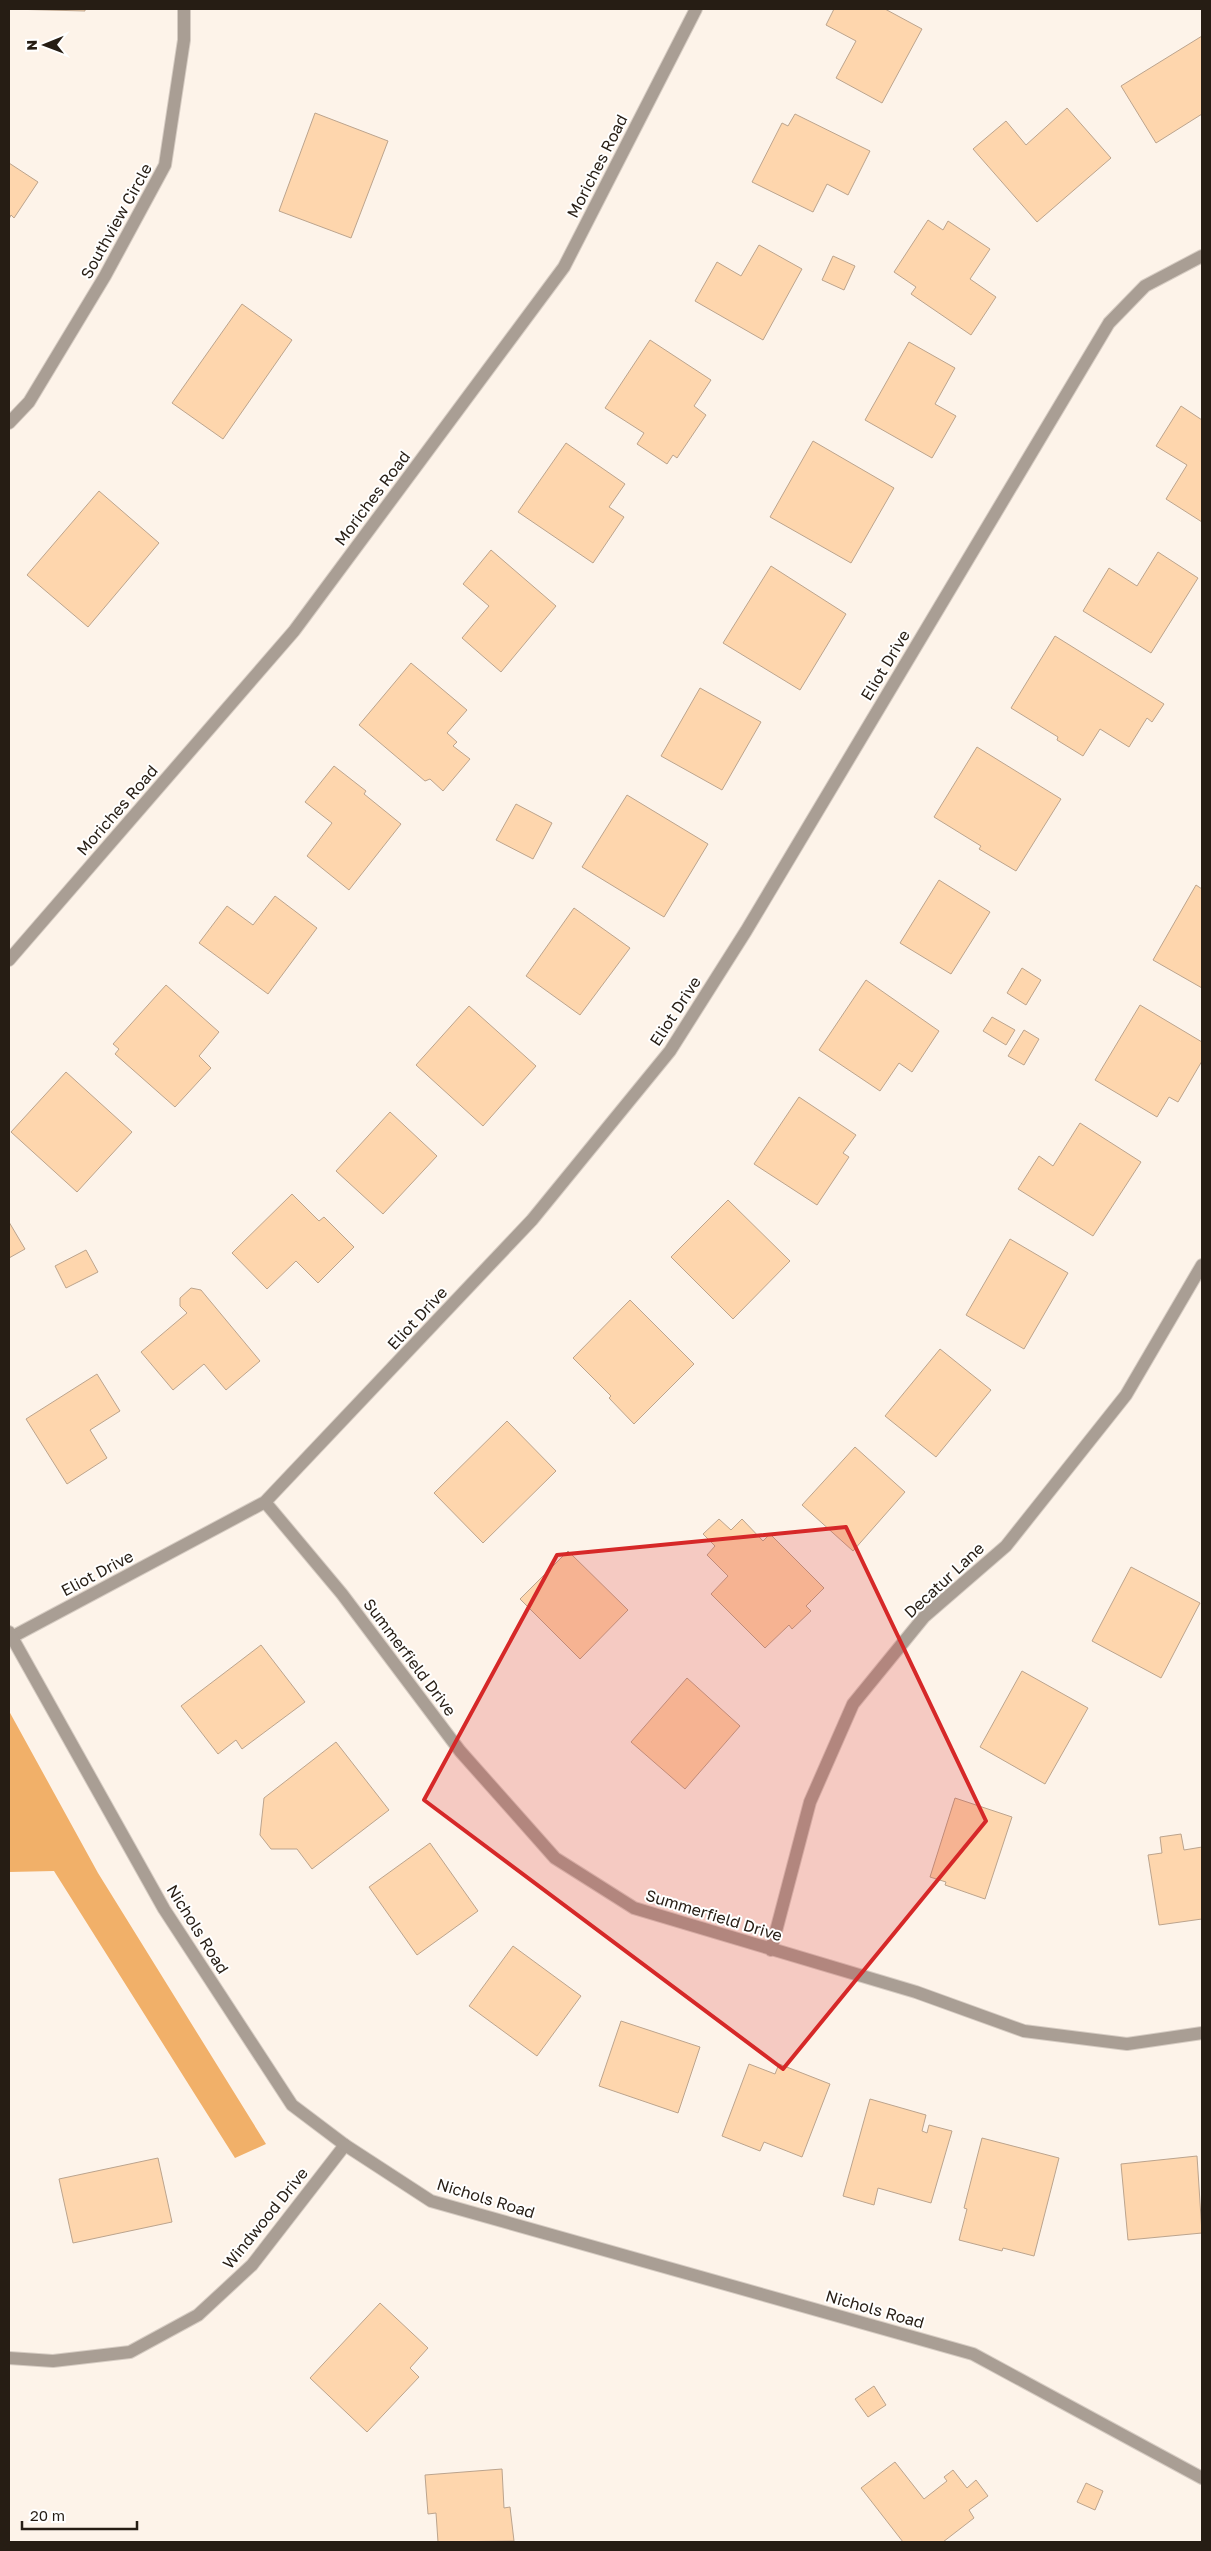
<svg xmlns="http://www.w3.org/2000/svg" width="1211" height="2551" viewBox="0 0 1211 2551" font-family="'Golos Text',sans-serif">
<style>
.forest{fill:#f1b069}
.building{fill:#fed6ad;stroke:#bca48d}
.lines{fill:none;stroke-linecap:round;stroke-linejoin:round}
.minor-casing{stroke:#d6ccc3;stroke-width:14}
.tertiary-casing{stroke:#d6ccc3;stroke-width:14}
.minor{stroke:#a99e94;stroke-width:12}
.tertiary{stroke:#a99e94;stroke-width:12}
.marked{fill:#d62828;fill-opacity:0.2;stroke:#d62828;stroke-width:4;stroke-linejoin:round}
.labels{text-anchor:middle;stroke-width:4;stroke-linejoin:round;paint-order:stroke}
.street-label{font-size:16px;fill:#261d14;stroke:#fff}
</style>
<rect width="100%" height="100%" fill="#fdf3e9"/>
<path class="forest" d="M 9,1711 L 98,1873 L 266,2144 L 235,2158 L 54,1871 L 9,1872 Z"/>
<path class="building" d="M 9,9 L 85,9 L 85,11 Z
M 834,9 L 885,9 L 922,29 L 882,103 L 836,78 L 856,41 L 826,25 Z
M 1202,36 L 1202,114 L 1156,143 L 1121,86 Z
M 1067,108 L 1111,158 L 1037,222 L 973,149 L 1006,121 L 1026,145 Z
M 315,113 L 388,141 L 351,238 L 279,211 Z
M 795,114 L 870,151 L 848,195 L 827,184 L 813,212 L 752,182 L 782,123 L 788,126 Z
M 9,163 L 38,182 L 14,218 L 11,215 L 9,219 Z
M 928,220 L 943,230 L 948,221 L 990,249 L 970,279 L 996,297 L 971,335 L 911,294 L 916,287 L 894,272 Z
M 759,245 L 802,269 L 763,340 L 695,301 L 717,262 L 741,276 Z
M 833,256 L 855,266 L 844,290 L 822,280 Z
M 242,304 L 292,340 L 223,439 L 172,403 Z
M 650,340 L 711,380 L 694,406 L 706,415 L 677,458 L 673,455 L 667,464 L 637,444 L 644,433 L 605,408 Z
M 909,342 L 955,368 L 935,404 L 956,416 L 932,458 L 865,420 Z
M 1181,406 L 1202,420 L 1202,522 L 1166,499 L 1187,465 L 1156,446 Z
M 813,441 L 894,488 L 851,563 L 770,517 Z
M 566,443 L 625,484 L 609,507 L 624,517 L 593,563 L 518,512 Z
M 99,491 L 159,543 L 88,627 L 27,575 Z
M 491,550 L 556,606 L 501,672 L 462,638 L 489,606 L 463,584 Z
M 1158,552 L 1198,578 L 1151,653 L 1083,611 L 1109,568 L 1137,586 Z
M 771,566 L 846,614 L 800,690 L 723,643 Z
M 1055,636 L 1164,704 L 1152,722 L 1147,718 L 1129,747 L 1100,729 L 1083,756 L 1057,740 L 1058,737 L 1011,708 Z
M 411,663 L 467,710 L 447,733 L 457,742 L 453,746 L 470,759 L 443,791 L 430,779 L 425,781 L 359,725 Z
M 700,688 L 761,722 L 722,790 L 661,756 Z
M 977,747 L 1061,799 L 1016,871 L 979,849 L 981,846 L 934,817 Z
M 334,766 L 366,791 L 364,794 L 401,824 L 349,890 L 307,856 L 332,823 L 305,802 Z
M 627,795 L 708,844 L 664,917 L 582,867 Z
M 516,804 L 552,823 L 533,859 L 496,840 Z
M 939,880 L 990,912 L 951,974 L 900,943 Z
M 1196,885 L 1202,889 L 1202,988 L 1153,960 Z
M 275,896 L 317,928 L 268,994 L 199,943 L 227,906 L 253,925 Z
M 574,908 L 630,948 L 580,1015 L 526,976 Z
M 1022,968 L 1041,980 L 1026,1005 L 1007,993 Z
M 866,980 L 939,1031 L 912,1072 L 899,1063 L 880,1091 L 819,1050 Z
M 166,985 L 219,1032 L 199,1056 L 211,1068 L 175,1107 L 115,1054 L 119,1049 L 113,1044 Z
M 1140,1005 L 1202,1042 L 1202,1061 L 1178,1102 L 1169,1097 L 1157,1117 L 1095,1080 Z
M 469,1006 L 536,1066 L 483,1126 L 416,1065 Z
M 992,1017 L 1015,1030 L 1006,1045 L 983,1031 Z
M 1024,1030 L 1039,1039 L 1024,1065 L 1008,1056 Z
M 66,1072 L 132,1132 L 77,1192 L 11,1132 Z
M 799,1097 L 856,1135 L 843,1153 L 849,1157 L 817,1205 L 754,1164 Z
M 390,1112 L 437,1156 L 383,1214 L 336,1171 Z
M 1080,1123 L 1141,1162 L 1093,1236 L 1018,1189 L 1039,1156 L 1053,1166 Z
M 292,1194 L 319,1221 L 324,1217 L 354,1247 L 318,1283 L 296,1261 L 267,1289 L 232,1253 Z
M 728,1200 L 790,1261 L 733,1319 L 671,1257 Z
M 9,1222 L 25,1249 L 9,1258 Z
M 1010,1239 L 1068,1273 L 1024,1349 L 966,1315 Z
M 86,1250 L 98,1272 L 66,1288 L 55,1266 Z
M 191,1288 L 201,1290 L 260,1361 L 226,1390 L 204,1364 L 173,1390 L 141,1352 L 187,1313 L 180,1306 L 180,1298 Z
M 630,1300 L 694,1364 L 634,1424 L 609,1398 L 611,1396 L 573,1358 Z
M 940,1349 L 991,1390 L 936,1457 L 885,1416 Z
M 97,1374 L 120,1411 L 90,1430 L 107,1458 L 67,1484 L 26,1419 Z
M 507,1421 L 556,1471 L 483,1543 L 434,1493 Z
M 855,1447 L 905,1492 L 853,1551 L 802,1505 Z
M 719,1519 L 731,1530 L 742,1519 L 763,1541 L 770,1534 L 824,1588 L 806,1606 L 811,1611 L 792,1629 L 789,1625 L 765,1648 L 711,1594 L 728,1576 L 707,1555 L 715,1546 L 703,1534 Z
M 568,1551 L 628,1610 L 580,1659 L 520,1599 Z
M 1131,1567 L 1200,1603 L 1161,1678 L 1092,1641 Z
M 261,1645 L 305,1702 L 242,1749 L 236,1740 L 218,1754 L 181,1706 Z
M 1022,1671 L 1088,1708 L 1045,1784 L 980,1747 Z
M 687,1678 L 740,1726 L 685,1789 L 631,1742 Z
M 336,1742 L 389,1810 L 312,1869 L 297,1849 L 271,1849 L 260,1835 L 264,1798 Z
M 955,1798 L 1012,1817 L 985,1899 L 945,1885 L 946,1882 L 930,1877 Z
M 1181,1834 L 1184,1850 L 1202,1847 L 1202,1919 L 1159,1925 L 1148,1855 L 1162,1853 L 1160,1837 Z
M 430,1843 L 478,1911 L 417,1955 L 369,1887 Z
M 513,1946 L 581,1996 L 537,2056 L 469,2006 Z
M 621,2021 L 700,2047 L 678,2113 L 599,2086 Z
M 749,2064 L 775,2074 L 779,2064 L 830,2084 L 802,2157 L 764,2142 L 760,2151 L 722,2136 Z
M 870,2099 L 926,2115 L 922,2131 L 927,2133 L 929,2125 L 952,2131 L 931,2203 L 878,2188 L 874,2205 L 843,2196 Z
M 982,2138 L 1059,2158 L 1034,2256 L 1003,2248 L 1002,2251 L 959,2240 L 967,2209 L 964,2208 Z
M 1197,2156 L 1202,2233 L 1128,2240 L 1121,2164 Z
M 158,2158 L 172,2222 L 73,2243 L 59,2179 Z
M 380,2303 L 428,2348 L 410,2368 L 419,2377 L 367,2432 L 310,2378 Z
M 874,2386 L 886,2405 L 868,2417 L 855,2399 Z
M 895,2462 L 924,2499 L 947,2481 L 944,2477 L 953,2470 L 967,2488 L 976,2480 L 988,2496 L 969,2510 L 974,2518 L 943,2542 L 903,2542 L 861,2488 Z
M 502,2469 L 504,2508 L 510,2507 L 514,2541 L 438,2542 L 436,2513 L 428,2514 L 425,2475 Z
M 1086,2483 L 1103,2491 L 1095,2510 L 1077,2502 Z"/>
<g class="lines">
<g class="minor-casing">
<path id="minor" d="M 9,423 L 29,402 L 105,276 L 165,165 L 184,40 L 184,9
M 265,1502 L 342,1594 L 460,1751 L 555,1858 L 634,1908 L 916,1992 L 1024,2031 L 1127,2044 L 1202,2033
M 12,1637 L 265,1502 L 532,1220 L 670,1051 L 746,931 L 1109,323 L 1145,286 L 1202,256
M 771,1950 L 810,1802 L 853,1704 L 924,1617 L 1006,1546 L 1126,1395 L 1202,1265
M 9,2358 L 53,2361 L 130,2352 L 198,2315 L 252,2265 L 345,2145"/>
</g>
<g class="tertiary-casing">
<path id="tertiary" d="M 9,960 L 294,631 L 564,267 L 696,9
M 9,1632 L 164,1909 L 292,2105 L 345,2145 L 431,2201 L 973,2354 L 1202,2478"/>
</g>
<use href="#minor" class="minor"/>
<use href="#tertiary" class="tertiary"/>
</g>
<path class="marked" d="M 846,1527 L 986,1821 L 783,2069 L 424,1800 L 557,1555 Z"/>
<g class="labels">
<g class="street-label">
<text transform="translate(597 166) rotate(-63)" y="6">Moriches Road</text>
<text transform="translate(116 221) rotate(-61)" y="6">Southview Circle</text>
<text transform="translate(372 498) rotate(-53)" y="6">Moriches Road</text>
<text transform="translate(885 665) rotate(-59)" y="6">Eliot Drive</text>
<text transform="translate(117 810) rotate(-49)" y="6">Moriches Road</text>
<text transform="translate(675 1011) rotate(-57)" y="6">Eliot Drive</text>
<text transform="translate(417 1318) rotate(-47)" y="6">Eliot Drive</text>
<text transform="translate(97 1573) rotate(-28)" y="6">Eliot Drive</text>
<text transform="translate(944 1580) rotate(-43)" y="6">Decatur Lane</text>
<text transform="translate(410 1657) rotate(53)" y="6">Summerfield Drive</text>
<text transform="translate(714 1915) rotate(17)" y="6">Summerfield Drive</text>
<text transform="translate(198 1929) rotate(58)" y="6">Nichols Road</text>
<text transform="translate(486 2198) rotate(17)" y="6">Nichols Road</text>
<text transform="translate(265 2218) rotate(-51)" y="6">Windwood Drive</text>
<text transform="translate(875 2309) rotate(16)" y="6">Nichols Road</text>
</g>
</g>
<rect width="1211" height="2551" fill="none" stroke="#261d14" stroke-width="20"/>
<g transform="translate(45 45) rotate(269)" stroke="#ffffff" stroke-width="4" paint-order="stroke">
<path d="M0-4L9 19L0 12L-9 19Z" fill="#261d14"/>
<text y="-8" font-size="14" font-weight="bold" text-anchor="middle" fill="#261d14">N</text>
</g>
<path d="M22 2521v8h115v-8" fill="none" stroke="#261d14" stroke-width="2.5"/>
<text x="30" y="2521" font-size="15" fill="#261d14" stroke="#ffffff" stroke-width="4" paint-order="stroke">20 m</text>
</svg>
